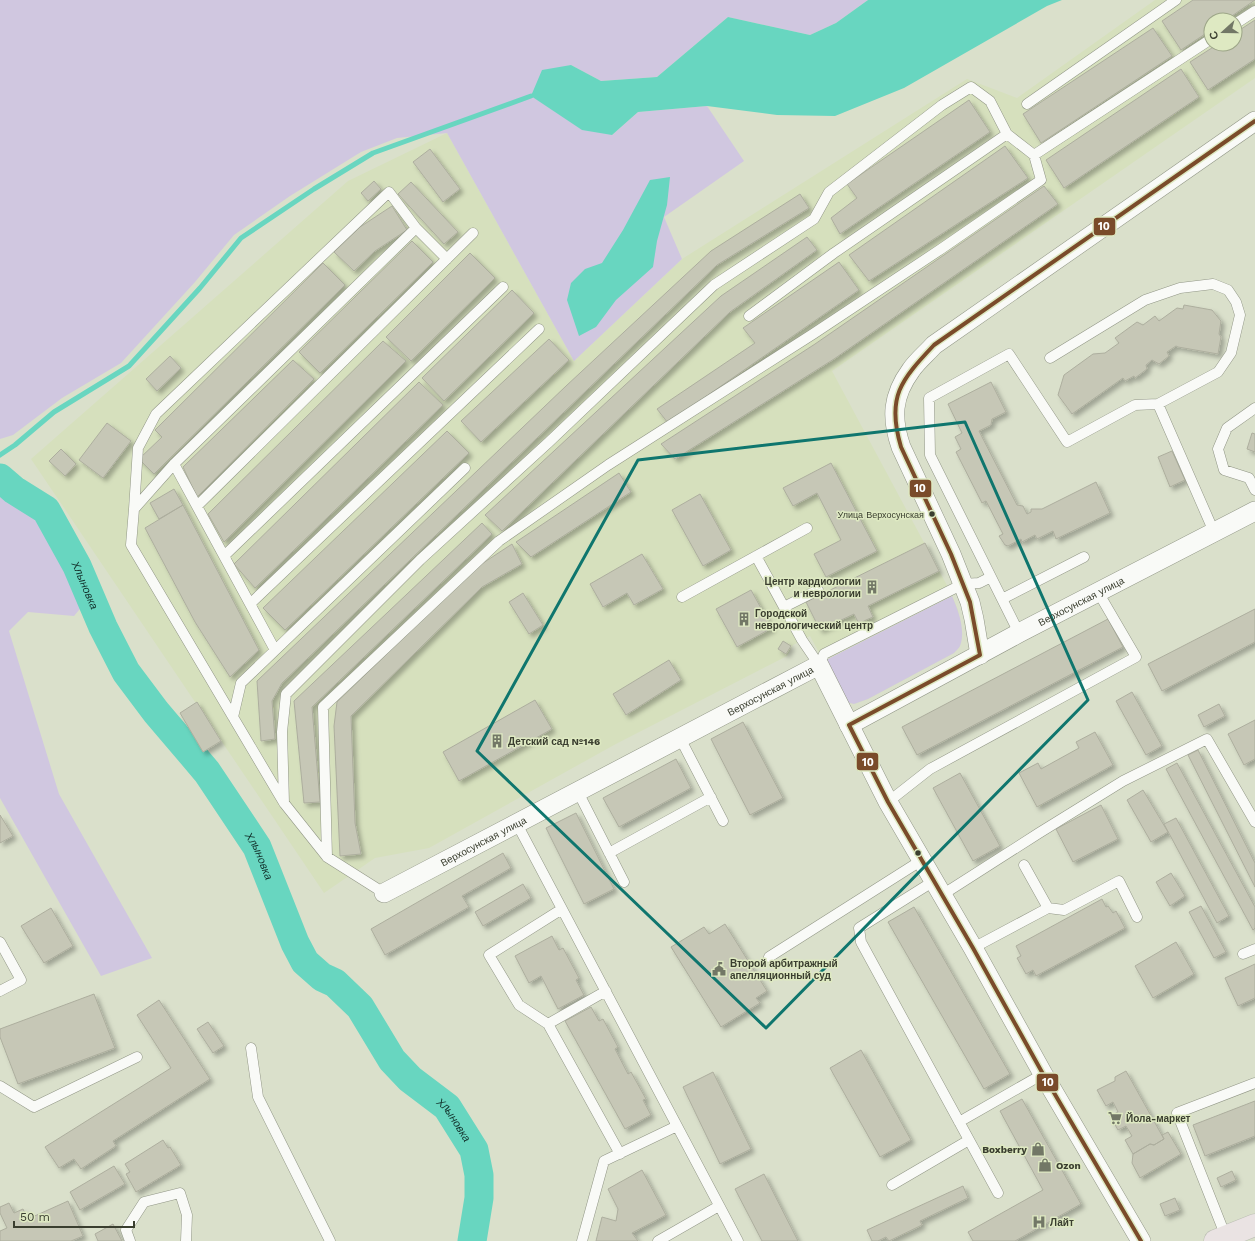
<svg xmlns="http://www.w3.org/2000/svg" width="1255" height="1241" viewBox="0 0 1255 1241" font-family="'Work Sans',sans-serif">
<style>
.built{fill:#d6e0bd;fill-rule:evenodd}
.green{fill:#d0c7e0}
.water{fill:#68d6c0}
.lines{fill:none;stroke-linecap:round;stroke-linejoin:round}
.stream{stroke:#68d6c0;stroke-width:5}
.river{stroke:#68d6c0;stroke-width:29}
.building{fill:#c6c7b6;stroke:#adae9e;filter:url(#shadow)}
.lane-casing{stroke:#919686;stroke-width:11}
.street-casing{stroke:#919686;stroke-width:20}
.primary-casing{stroke:#bcbfb4;stroke-width:23}
.lane{stroke:#f9faf7;stroke-width:10}
.street{stroke:#f9faf7;stroke-width:19}
.primary{stroke:#eae3e3;stroke-width:22}
.bus-1-casing{stroke:#dee9c2;stroke-width:7}
.bus-1{stroke:#7a4b2a;stroke-width:4}
.marked{fill:none;stroke:#0f766e;stroke-width:3;stroke-linejoin:round}
.bus-dot{fill:#3a3e2f;stroke:#dee9c2;stroke-width:1.5}
.labels{text-anchor:middle;stroke-width:3;stroke-linejoin:round;paint-order:stroke}
.bus-label{font-size:9px;fill:#3a3e2f;stroke:#dee9c2;text-anchor:end}
.poi-label{font-size:10px;font-weight:bold;fill:#3a3e2f;stroke:#dee9c2;text-anchor:start}
.street-label{font-size:10px;fill:#3a3e2f;stroke:#dee9c2}
.water-label{font-size:11px;font-style:italic;fill:#13322c;stroke:#dee9c2}
.line-badge{stroke:#dee9c2;stroke-width:1.5}
.badge-label{font-size:11px;text-anchor:middle;font-weight:bold;fill:#fff}
</style>
<defs>
<filter id="shadow"><feDropShadow dx="3.5" dy="3.5" stdDeviation="2" flood-color="#0004"/></filter>
</defs>
<rect width="100%" height="100%" fill="#dae0cb"/>
<path class="built" d="M 1155,0 L 1255,0 L 1255,78 L 832,371 L 950,591 L 958,610 L 962,633 L 960,646 L 954,653 L 868,699 L 854,704 L 846,702 L 810,636 L 793,645 L 787,656 L 614,745 L 429,848 L 375,858 L 324,893 L 31,459 L 348,181 L 447,133 L 574,361 L 682,259 L 967,79 L 1017,98 ZM 1211,20 L 1235,20 L 1235,44 L 1211,44 Z"/>
<path class="green" d="M 0,0 L 868,0 L 836,23 L 810,35 L 728,17 L 657,77 L 601,81 L 571,65 L 612,135 L 638,112 L 707,106 L 744,161 L 664,217 L 682,259 L 574,361 L 447,133 L 397,138 L 361,152 L 290,196 L 234,235 L 195,282 L 121,363 L 62,398 L 13,435 L 0,439 Z
M 0,491 L 45,520 L 84,604 L 74,616 L 28,612 L 9,631 L 59,794 L 152,958 L 101,976 L 0,798 Z
M 952,596 C 958,610 966,630 960,646 C 959,648 956,651 954,653 L 868,699 L 854,704 L 846,702 L 824,661 Z"/>
<path class="water" d="M 868,0 L 1062,0 L 1047,6 L 904,88 L 835,116 L 777,115 L 707,106 L 638,112 L 612,135 L 582,130 L 531,96 L 542,70 L 571,65 L 601,81 L 657,77 L 728,17 L 810,35 L 836,23 Z
M 670,177 L 667,205 L 657,241 L 653,267 L 616,300 L 596,327 L 579,336 L 567,300 L 571,283 L 585,269 L 602,263 L 623,230 L 650,180 Z"/>
<g class="lines">
<path class="stream" d="M 0,455 L 15,445 L 54,412 L 129,366 L 200,288 L 241,238 L 314,189 L 373,153 L 531,96"/>
<path class="river" id="s1" d="M 0,478 L 14,490 L 46,510 L 77,566 L 103,627 L 126,672 L 156,712 L 207,772 L 257,847 L 295,943 L 305,962 L 322,977 L 335,983 L 360,1007 L 392,1060 L 410,1079 L 447,1107 L 474,1150 L 479,1175 L 479,1198 L 472,1241"/>
</g>
<path class="building" d="M 1193,0 L 1255,0 L 1226,20 L 1211,20 L 1211,30 L 1181,50 L 1162,21 Z
M 1255,20 L 1255,59 L 1208,90 L 1190,62 L 1218,44 L 1235,44 L 1235,33 Z
M 1153,28 L 1172,56 L 1041,143 L 1023,114 Z
M 1181,69 L 1199,97 L 1064,188 L 1046,160 Z
M 969,100 L 990,132 L 840,234 L 831,218 L 857,198 L 847,184 Z
M 1005,146 L 1028,178 L 869,281 L 849,255 Z
M 430,149 L 460,189 L 443,202 L 413,162 Z
M 374,181 L 381,189 L 368,201 L 361,193 Z
M 411,182 L 458,232 L 444,244 L 398,194 Z
M 1044,186 L 1058,204 L 834,359 L 675,459 L 661,444 L 815,344 Z
M 800,194 L 809,208 L 717,265 L 282,683 L 272,701 L 275,739 L 261,741 L 257,681 L 566,386 L 711,251 Z
M 392,206 L 407,230 L 375,251 L 354,271 L 334,252 L 360,227 Z
M 807,237 L 817,250 L 730,312 L 502,531 L 485,515 L 721,296 Z
M 412,241 L 433,262 L 320,373 L 299,352 Z
M 470,253 L 495,278 L 411,361 L 386,337 Z
M 839,262 L 859,290 L 668,423 L 657,409 L 755,343 L 743,328 Z
M 323,263 L 345,285 L 154,474 L 139,459 L 162,437 L 155,430 Z
M 512,290 L 534,313 L 444,401 L 422,378 Z
M 1184,305 L 1212,310 L 1221,321 L 1219,334 L 1221,337 L 1218,354 L 1178,347 L 1176,346 L 1167,352 L 1169,356 L 1159,364 L 1152,360 L 1146,365 L 1147,369 L 1135,378 L 1134,376 L 1125,381 L 1123,378 L 1072,414 L 1058,395 L 1064,375 L 1093,354 L 1105,353 L 1119,343 L 1115,338 L 1137,322 L 1143,325 L 1155,316 L 1159,321 L 1177,308 L 1183,309 Z
M 549,339 L 569,360 L 481,442 L 461,421 Z
M 383,341 L 406,361 L 224,542 L 208,514 Z
M 170,356 L 181,368 L 157,391 L 146,379 Z
M 293,360 L 314,379 L 197,497 L 183,467 Z
M 419,382 L 443,405 L 255,588 L 234,564 Z
M 991,382 L 1006,412 L 992,419 L 991,425 L 979,431 L 1017,505 L 1023,506 L 1027,514 L 1031,512 L 1031,509 L 1042,509 L 1096,482 L 1110,513 L 1056,539 L 1053,531 L 1037,539 L 1035,535 L 1022,542 L 1021,539 L 1008,546 L 1005,545 L 999,536 L 1003,534 L 986,501 L 982,503 L 956,452 L 961,449 L 955,437 L 962,433 L 948,404 Z
M 107,423 L 131,441 L 103,478 L 79,460 Z
M 447,431 L 469,453 L 285,630 L 263,608 Z
M 1252,433 L 1255,434 L 1255,452 L 1247,449 Z
M 61,449 L 76,464 L 65,476 L 49,461 Z
M 1172,451 L 1185,480 L 1170,487 L 1158,457 Z
M 831,463 L 877,551 L 826,577 L 814,554 L 841,540 L 817,493 L 793,506 L 783,488 Z
M 619,473 L 631,492 L 531,557 L 516,542 Z
M 174,489 L 183,505 L 159,519 L 150,503 Z
M 700,494 L 731,550 L 703,566 L 672,510 Z
M 183,505 L 259,650 L 230,677 L 195,622 L 145,528 Z
M 482,523 L 492,534 L 312,707 L 320,802 L 304,803 L 294,701 Z
M 925,543 L 939,571 L 868,606 L 873,617 L 866,620 L 859,624 L 854,614 L 820,630 L 806,602 Z
M 512,544 L 522,564 L 482,587 L 351,716 L 355,823 L 361,854 L 340,856 L 334,726 L 337,702 L 477,567 Z
M 642,554 L 663,589 L 634,605 L 627,593 L 603,607 L 590,584 Z
M 751,590 L 772,628 L 737,647 L 716,609 Z
M 523,593 L 543,625 L 529,634 L 509,602 Z
M 1255,609 L 1255,642 L 1162,691 L 1148,664 Z
M 1108,619 L 1123,647 L 917,755 L 902,727 Z
M 783,641 L 791,646 L 786,654 L 778,649 Z
M 669,660 L 681,680 L 626,715 L 613,694 Z
M 1132,692 L 1162,746 L 1146,755 L 1116,701 Z
M 535,700 L 552,729 L 459,781 L 443,752 Z
M 197,702 L 221,741 L 203,752 L 180,713 Z
M 1219,704 L 1225,716 L 1204,727 L 1198,715 Z
M 1255,720 L 1255,759 L 1244,765 L 1228,734 Z
M 743,722 L 783,798 L 750,815 L 711,739 Z
M 1095,732 L 1113,765 L 1037,807 L 1019,773 L 1038,763 L 1041,769 L 1079,748 L 1076,742 Z
M 1198,750 L 1255,863 L 1255,887 L 1188,755 Z
M 676,759 L 691,788 L 619,827 L 603,798 Z
M 1177,763 L 1255,907 L 1255,928 L 1253,930 L 1166,769 Z
M 960,773 L 1000,846 L 973,861 L 933,788 Z
M 1143,790 L 1168,832 L 1151,842 L 1127,800 Z
M 1101,805 L 1118,839 L 1073,862 L 1056,829 Z
M 576,813 L 614,889 L 584,904 L 546,828 Z
M 0,815 L 13,836 L 0,843 Z
M 1176,818 L 1229,916 L 1217,923 L 1164,824 Z
M 503,853 L 511,868 L 462,896 L 469,907 L 385,955 L 371,929 Z
M 1171,873 L 1185,896 L 1170,906 L 1156,882 Z
M 523,884 L 531,898 L 483,926 L 475,912 Z
M 1102,899 L 1106,907 L 1108,906 L 1113,913 L 1116,911 L 1125,928 L 1036,976 L 1033,970 L 1026,974 L 1017,958 L 1021,956 L 1016,946 Z
M 1201,906 L 1226,952 L 1214,958 L 1189,912 Z
M 914,907 L 1010,1074 L 984,1089 L 888,922 Z
M 51,908 L 73,946 L 44,963 L 21,926 Z
M 725,924 L 767,991 L 756,998 L 760,1003 L 721,1027 L 671,947 L 704,927 L 709,934 Z
M 552,936 L 559,950 L 563,948 L 579,978 L 576,980 L 584,995 L 558,1009 L 541,976 L 529,983 L 515,956 Z
M 1176,942 L 1194,974 L 1153,998 L 1135,966 Z
M 1255,964 L 1255,998 L 1238,1006 L 1225,978 Z
M 94,994 L 115,1048 L 18,1084 L 0,1037 L 0,1029 Z
M 159,1000 L 210,1079 L 113,1141 L 116,1146 L 81,1169 L 74,1159 L 59,1168 L 45,1147 L 171,1068 L 137,1015 Z
M 591,1007 L 599,1021 L 603,1019 L 618,1047 L 615,1049 L 628,1074 L 631,1072 L 646,1099 L 643,1100 L 651,1115 L 625,1129 L 565,1021 Z
M 208,1022 L 224,1046 L 213,1053 L 197,1029 Z
M 861,1050 L 911,1140 L 880,1157 L 830,1068 Z
M 1126,1071 L 1164,1139 L 1154,1145 L 1150,1144 L 1133,1154 L 1125,1140 L 1132,1136 L 1126,1126 L 1118,1130 L 1110,1116 L 1118,1112 L 1113,1102 L 1106,1106 L 1097,1090 L 1115,1081 L 1115,1077 Z
M 713,1072 L 751,1149 L 720,1164 L 683,1087 Z
M 1022,1099 L 1081,1204 L 1015,1241 L 973,1241 L 968,1232 L 1043,1190 L 1000,1111 Z
M 1255,1101 L 1255,1136 L 1205,1156 L 1193,1125 Z
M 1168,1132 L 1181,1154 L 1140,1178 L 1132,1163 L 1133,1154 L 1150,1144 L 1154,1145 L 1164,1139 L 1162,1135 Z
M 163,1140 L 168,1148 L 170,1147 L 181,1165 L 136,1192 L 126,1174 L 130,1172 L 125,1164 Z
M 114,1166 L 125,1184 L 80,1210 L 70,1192 Z
M 642,1170 L 666,1215 L 632,1233 L 638,1241 L 596,1241 L 602,1217 L 616,1221 L 618,1209 L 608,1189 Z
M 1232,1171 L 1236,1180 L 1221,1187 L 1217,1178 Z
M 764,1174 L 798,1241 L 762,1241 L 735,1189 Z
M 963,1186 L 968,1198 L 920,1221 L 922,1225 L 889,1241 L 886,1237 L 878,1241 L 872,1241 L 867,1230 Z
M 1175,1198 L 1180,1210 L 1165,1216 L 1160,1204 Z
M 68,1201 L 83,1236 L 71,1241 L 0,1241 L 0,1231 L 7,1228 L 0,1213 L 0,1207 L 9,1203 L 14,1213 L 23,1209 L 28,1219 Z
M 113,1224 L 122,1241 L 98,1241 L 95,1234 Z"/>
<g class="lines">
<g class="lane-casing">
<path id="lane" d="M 1235,24 L 1255,11
M 1027,104 L 1176,0
M 749,316 L 834,253 L 1007,134
M 1050,358 L 1145,300 L 1180,288 L 1213,284 L 1228,290 L 1236,302 L 1240,315 L 1231,353 L 1218,372 L 1158,404 L 1214,532
M 1255,408 L 1227,428 L 1218,449 L 1224,470 L 1249,478 L 1255,490
M 174,464 L 275,650
M 197,506 L 473,233
M 134,509 L 138,448 L 156,414 L 389,192 L 416,228
M 224,556 L 503,287
M 756,556 L 802,640 L 819,665
M 682,597 L 807,528
M 1002,599 L 1084,557
M 250,604 L 539,329
M 784,607 L 818,590
M 1019,633 L 930,455 L 929,398 L 1009,354 L 1067,442 L 1135,405 L 1158,404
M 819,665 L 824,654 L 963,584 L 979,583 L 991,577
M 233,717 L 241,683 L 465,468
M 680,738 L 723,821
M 578,792 L 624,882
M 888,802 L 930,769 L 1136,657 L 1098,592
M 284,803 L 282,732 L 286,694 L 420,560 L 549,442 L 714,285 L 814,219 L 829,192 L 942,105 L 971,87 L 990,101 L 1007,134 L 1034,155 L 1211,39
M 517,824 L 738,1241
M 609,853 L 711,797
M 327,857 L 323,707 L 499,541 L 608,465 L 813,334 L 941,249 L 1041,180 L 1034,155
M 1024,865 L 1048,908
M 934,881 L 859,928 L 861,942 L 998,1193
M 384,893 L 327,857 L 284,803 L 131,545 L 134,509 L 174,464 L 416,228 L 447,259
M 942,895 L 1039,833 L 1123,781 L 1207,739 L 1255,822
M 562,909 L 489,955 L 519,1005 L 548,1024 L 620,1154
M 0,942 L 21,980 L 0,991
M 973,948 L 1048,908 L 1064,910 L 1119,881 L 1137,917
M 1243,954 L 1255,949
M 769,957 L 922,860
M 548,1024 L 606,991
M 251,1048 L 258,1097 L 330,1241
M 0,1086 L 34,1107 L 137,1057
M 959,1122 L 1043,1074
M 892,1185 L 969,1140
M 1226,1237 L 1177,1113 L 1255,1083
M 130,1241 L 126,1230 L 144,1202 L 180,1193 L 187,1215 L 186,1241
M 582,1241 L 604,1161 L 677,1126
M 658,1241 L 719,1206"/>
</g>
<g class="street-casing">
<g id="street">
<path d="M 980,655 L 974,619 L 970,602 L 951,554 L 901,447 C 891,418 892,396 911,370 C 917,361 927,353 934,345 L 1255,121"/>
<path id="s2" d="M 849,725 L 1019,633 L 1255,511"/>
<path id="s3" d="M 384,893 L 819,665 L 888,802 L 973,948 L 1043,1074 L 1141,1241"/>
</g>
</g>
<g class="primary-casing">
<path id="primary" d="M 1215,1241 L 1255,1225"/>
</g>
<use href="#lane" class="lane"/>
<use href="#street" class="street"/>
<use href="#primary" class="primary"/>
<g class="bus-1-casing">
<path id="bus-1" d="M 1141,1241 L 1043,1074 L 973,948 L 888,802 L 849,725 L 980,655 L 970,602 L 951,554 L 901,447 C 886,397 901,380 934,345 L 1255,121"/>
</g>
<use href="#bus-1" class="bus-1"/>
</g>
<path class="marked" d="M 965,422 L 1088,700 L 766,1028 L 477,751 L 638,460 Z"/>
<defs>
<g id="building-bare" transform="scale(1.08)"><path d="M-4-6H4V6H1V3H-1V6H-4ZM-2.5-4.3h1.7v1.8h-1.7ZM.8-4.3h1.7v1.8H.8ZM-2.5-1h1.7V.8h-1.7ZM.8-1h1.7V.8H.8Z" fill="#727766" stroke="#dee9c2" stroke-width="2.5" paint-order="stroke"/></g>
<g id="civic-bare" transform="scale(1.08)"><path d="M-.6-6.5H3V-4.5H.6V-3L4-1V1h2V6H-6V1h2V-1L-.6-3ZM-1.2 2.5V6h2.4V2.5Z" fill="#727766" stroke="#dee9c2" stroke-width="2.5" paint-order="stroke"/></g>
<g id="supermarket-bare" transform="scale(1.08)"><path d="M-6-5.5h2.5l.6 2H6L4.5 2H-2.5L-4.4-4H-6ZM-1.5 3.2a1.3 1.3 0 1 0 .1 0ZM3 3.2a1.3 1.3 0 1 0 .1 0Z" fill="#727766" stroke="#dee9c2" stroke-width="2.5" paint-order="stroke"/></g>
<g id="shop-bare" transform="scale(1.08)"><path d="M-5-2.5h2.3a2.7 3.5 0 0 1 5.4 0H5L5.5 6h-11ZM-1.5-2.5h3a1.5 2.3 0 0 0-3 0Z" fill="#727766" stroke="#dee9c2" stroke-width="2.5" paint-order="stroke"/></g>
<g id="hospital-bare" transform="scale(1.08)"><path d="M-5-5h3v3.5h4V-5h3V5h-3V1.5h-4V5h-3Z" fill="#727766" stroke="#dee9c2" stroke-width="2.5" paint-order="stroke"/></g>
</defs>
<g fill-rule="evenodd">
<use href="#building-bare" x="872" y="587"/>
<use href="#building-bare" x="744" y="619"/>
<use href="#building-bare" x="497" y="741"/>
<use href="#civic-bare" x="719" y="969"/>
<use href="#supermarket-bare" x="1115" y="1118"/>
<use href="#shop-bare" x="1038" y="1149"/>
<use href="#shop-bare" x="1045" y="1165"/>
<use href="#hospital-bare" x="1039" y="1222"/>
</g>
<g class="bus-dot">
<circle cx="932" cy="514" r="3.5"/>
<circle cx="918" cy="853" r="3.5"/>
</g>
<g class="labels">
<g class="bus-label">
<text x="924" y="518">Улица Верхосунская</text>
</g>
<g class="poi-label">
<text x="861" y="585" text-anchor="end">Центр кардиологии<tspan x="861" dy="12">и неврологии</tspan></text>
<text x="755" y="617">Городской<tspan x="755" dy="12">неврологический центр</tspan></text>
<text x="508" y="745">Детский сад №146</text>
<text x="730" y="967">Второй арбитражный<tspan x="730" dy="12">апелляционный суд</tspan></text>
<text x="1126" y="1122">Йола-маркет</text>
<text x="1027" y="1153" text-anchor="end">Boxberry</text>
<text x="1056" y="1169">Ozon</text>
<text x="1050" y="1226">Лайт</text>
</g>
<g class="street-label">
<text dy="4" stroke="none"><textPath href="#s2" startOffset="263">Верхосунская улица</textPath></text>
<text dy="4" stroke="none"><textPath href="#s3" startOffset="436">Верхосунская улица</textPath></text>
<text dy="4" stroke="none"><textPath href="#s3" startOffset="112">Верхосунская улица</textPath></text>
</g>
<g class="water-label">
<text dy="4" stroke="none"><textPath href="#s1" startOffset="141">Хлыновка</textPath></text>
<text dy="4" stroke="none"><textPath href="#s1" startOffset="465">Хлыновка</textPath></text>
<text dy="4" stroke="none"><textPath href="#s1" startOffset="801">Хлыновка</textPath></text>
</g>
</g>
<g class="line-badge">
<rect x="1093" y="217" width="23" height="19" rx="4" fill="#7a4b2a"/>
<rect x="909" y="479" width="23" height="19" rx="4" fill="#7a4b2a"/>
<rect x="856" y="752" width="23" height="19" rx="4" fill="#7a4b2a"/>
<rect x="1036" y="1073" width="23" height="19" rx="4" fill="#7a4b2a"/>
</g>
<g class="badge-label">
<text x="1104" y="230">10</text>
<text x="920" y="492">10</text>
<text x="868" y="766">10</text>
<text x="1048" y="1086">10</text>
</g>
<g transform="translate(1223 32) rotate(249)"><circle r="19" fill="#dee9c2" stroke="#9ca587"/>
<path d="M0-3L7 15L0 10L-7 15Z" fill="#727766"/>
<text y="-6" font-size="11" font-weight="bold" text-anchor="middle" fill="#3a3e2f">С</text>
</g>
<path d="M14 1221v6h120v-6" fill="none" stroke="#3a3e2f" stroke-width="2"/>
<text x="20" y="1221" font-size="12" fill="#3a3e2f" stroke="#dee9c2" stroke-width="3" paint-order="stroke">50 m</text>
</svg>
